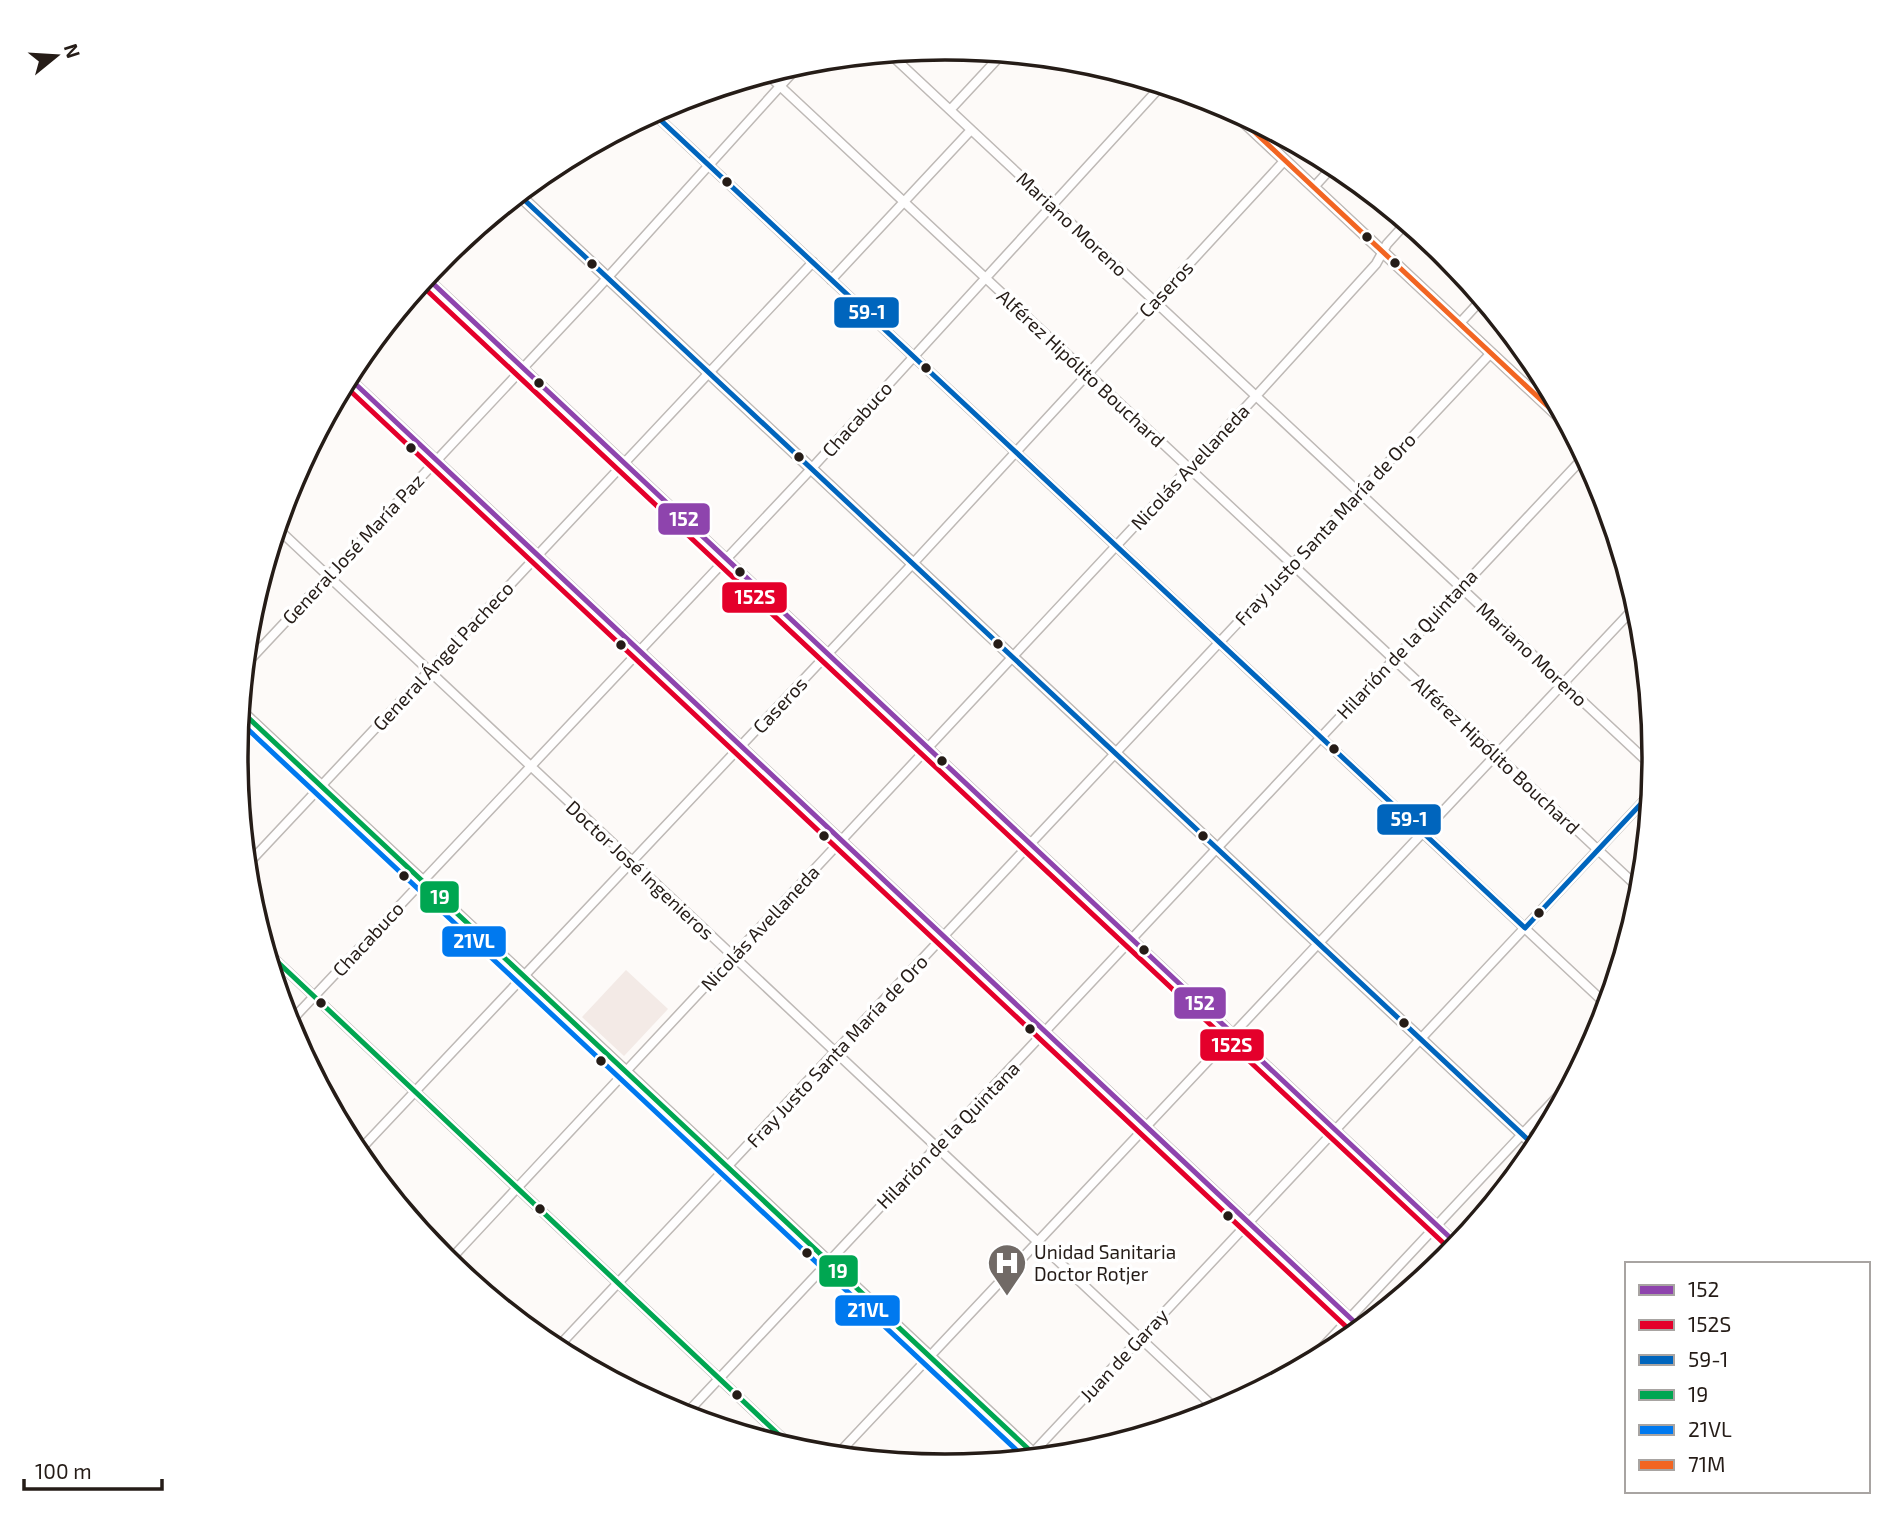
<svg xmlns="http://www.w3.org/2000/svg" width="1891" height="1514" viewBox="0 0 1891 1514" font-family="'Exo 2',sans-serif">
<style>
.built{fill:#f3eae6}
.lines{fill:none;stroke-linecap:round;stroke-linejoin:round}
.minor-casing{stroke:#beb9b6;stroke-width:11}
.tertiary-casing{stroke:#beb9b6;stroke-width:13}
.minor{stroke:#fffefe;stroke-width:8}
.tertiary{stroke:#fffefe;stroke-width:10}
.bus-1-casing{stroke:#fff;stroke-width:10}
.bus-2-casing{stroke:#fff;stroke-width:10}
.bus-3-casing{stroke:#fff;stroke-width:10}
.bus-4-casing{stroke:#fff;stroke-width:10}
.bus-5-casing{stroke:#fff;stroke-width:10}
.bus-6-casing{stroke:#fff;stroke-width:10}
.bus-1{stroke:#8e44ad;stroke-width:5}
.bus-2{stroke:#e4002b;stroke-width:5}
.bus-3{stroke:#0065bd;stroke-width:5}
.bus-4{stroke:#00a651;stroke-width:5}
.bus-5{stroke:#0079ef;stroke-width:5}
.bus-6{stroke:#f26522;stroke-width:5}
.bus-dot{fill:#251c17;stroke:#fff;stroke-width:2.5}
.labels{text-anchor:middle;stroke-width:7;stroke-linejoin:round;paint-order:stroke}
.street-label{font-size:19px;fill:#251c17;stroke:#fff}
.poi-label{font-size:19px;fill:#251c17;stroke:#fff;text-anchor:start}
.rim{fill:none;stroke:#251c17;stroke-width:3.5}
.line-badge{stroke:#fff;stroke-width:2.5}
.badge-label{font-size:19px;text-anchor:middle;font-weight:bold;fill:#fff}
</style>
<rect width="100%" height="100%" fill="#fdfaf8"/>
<path class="built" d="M 626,970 L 668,1009 L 624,1056 L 582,1017 Z"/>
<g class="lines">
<g class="minor-casing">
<path id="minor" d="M 889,53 L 1654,768
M 766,73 L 1642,891
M 950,110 L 1003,53
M 653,113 L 1608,1006
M 1314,187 L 1335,164
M 426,277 L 1458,1245
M 831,280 L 971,130
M 1460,323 L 1483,298
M 348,377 L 1362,1329
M 277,528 L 1219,1412
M 245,665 L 599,287 L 802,62
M 246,866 L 813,262
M 266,951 L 794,1449
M 288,1024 L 812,468 L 1162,85
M 357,1153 L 919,557 L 1285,160
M 448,1262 L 1256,396 L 1376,264 L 1387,244 L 1407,222
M 556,1349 L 1491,353
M 1304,1367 L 1574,1079
M 684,1416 L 1585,456
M 836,1456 L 1637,605
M 1027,1459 L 1652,792"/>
</g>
<g class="tertiary-casing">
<path id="tertiary" d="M 1229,108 L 1570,427
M 518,194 L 1537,1148
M 240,710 L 1038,1458"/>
</g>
<use href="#minor" class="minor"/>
<use href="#tertiary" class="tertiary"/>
<g class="bus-1-casing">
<path id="bus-1" d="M 426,277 L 1458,1245
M 348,377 L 1362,1329"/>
</g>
<g class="bus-2-casing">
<path id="bus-2" d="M 420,284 L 1452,1251
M 344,385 L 1355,1335"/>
</g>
<g class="bus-3-casing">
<path id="bus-3" d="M 653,113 L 1525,928 L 1652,792
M 518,194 L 1537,1148"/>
</g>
<g class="bus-4-casing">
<path id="bus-4" d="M 240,710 L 1038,1458
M 266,951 L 794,1449"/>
</g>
<g class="bus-5-casing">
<path id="bus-5" d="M 239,721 L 1026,1459"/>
</g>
<g class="bus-6-casing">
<path id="bus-6" d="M 1229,108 L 1570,427"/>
</g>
<use href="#bus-1" class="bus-1"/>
<use href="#bus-2" class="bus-2"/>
<use href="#bus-3" class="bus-3"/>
<use href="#bus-4" class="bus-4"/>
<use href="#bus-5" class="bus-5"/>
<use href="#bus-6" class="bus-6"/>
</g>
<defs>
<g id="hospital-pin" transform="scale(2.0125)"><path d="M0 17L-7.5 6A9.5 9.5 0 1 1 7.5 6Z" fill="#716a66" stroke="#fff"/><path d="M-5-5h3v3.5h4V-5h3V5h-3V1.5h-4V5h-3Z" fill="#fff"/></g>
</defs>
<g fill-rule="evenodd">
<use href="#hospital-pin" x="1007" y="1263"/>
</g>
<g class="bus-dot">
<circle cx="727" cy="182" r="6"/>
<circle cx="1367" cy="237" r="6"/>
<circle cx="1395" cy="263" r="6"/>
<circle cx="592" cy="264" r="6"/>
<circle cx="926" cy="368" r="6"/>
<circle cx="539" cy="383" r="6"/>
<circle cx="411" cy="448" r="6"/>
<circle cx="799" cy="457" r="6"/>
<circle cx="740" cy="572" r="6"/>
<circle cx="998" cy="644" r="6"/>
<circle cx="621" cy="645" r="6"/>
<circle cx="1334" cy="749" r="6"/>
<circle cx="942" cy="761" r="6"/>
<circle cx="824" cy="836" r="6"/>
<circle cx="1203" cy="836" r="6"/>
<circle cx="404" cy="876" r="6"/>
<circle cx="1539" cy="913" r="6"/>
<circle cx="1144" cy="950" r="6"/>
<circle cx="321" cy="1003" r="6"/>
<circle cx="1404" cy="1023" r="6"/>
<circle cx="1030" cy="1029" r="6"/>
<circle cx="601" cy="1061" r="6"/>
<circle cx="540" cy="1209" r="6"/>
<circle cx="1228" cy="1216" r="6"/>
<circle cx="807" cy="1253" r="6"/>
<circle cx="737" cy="1395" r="6"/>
</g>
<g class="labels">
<g class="street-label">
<text transform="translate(1072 224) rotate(43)" y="7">Mariano Moreno</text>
<text transform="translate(1166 289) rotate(-47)" y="7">Caseros</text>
<text transform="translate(1081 368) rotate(43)" y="7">Alférez Hipólito Bouchard</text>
<text transform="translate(857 419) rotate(-48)" y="7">Chacabuco</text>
<text transform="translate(1190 467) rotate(-47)" y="7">Nicolás Avellaneda</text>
<text transform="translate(1325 529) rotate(-47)" y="7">Fray Justo Santa María de Oro</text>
<text transform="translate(353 549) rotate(-47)" y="7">General José María Paz</text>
<text transform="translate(1407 644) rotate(-47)" y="7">Hilarión de la Quintana</text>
<text transform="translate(1532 654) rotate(43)" y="7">Mariano Moreno</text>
<text transform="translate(443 656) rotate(-47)" y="7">General Ángel Pacheco</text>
<text transform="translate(780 705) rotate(-47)" y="7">Caseros</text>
<text transform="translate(1496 755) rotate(43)" y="7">Alférez Hipólito Bouchard</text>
<text transform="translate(640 870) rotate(43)" y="7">Doctor José Ingenieros</text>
<text transform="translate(760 928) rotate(-47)" y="7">Nicolás Avellaneda</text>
<text transform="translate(368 939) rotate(-47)" y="7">Chacabuco</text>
<text transform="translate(837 1051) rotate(-47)" y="7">Fray Justo Santa María de Oro</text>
<text transform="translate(948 1135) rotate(-46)" y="7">Hilarión de la Quintana</text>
<text transform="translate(1124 1355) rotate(-47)" y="7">Juan de Garay</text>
</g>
<g class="poi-label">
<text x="1034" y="1259">Unidad Sanitaria<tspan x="1034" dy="22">Doctor Rotjer</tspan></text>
</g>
</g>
<path d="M0 0H1891V1514H0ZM248 757a697 697 0 1 1 1394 0a697 697 0 1 1-1394 0Z" fill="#fff" fill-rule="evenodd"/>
<path class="rim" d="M248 757a697 697 0 1 1 1394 0a697 697 0 1 1-1394 0Z"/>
<g class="line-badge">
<rect x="833" y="296" width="67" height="33" rx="7" fill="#0065bd"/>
<rect x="657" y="502" width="54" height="34" rx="7" fill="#8e44ad"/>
<rect x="721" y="581" width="67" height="33" rx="7" fill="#e4002b"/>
<rect x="1376" y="803" width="66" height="33" rx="7" fill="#0065bd"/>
<rect x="419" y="880" width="41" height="34" rx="7" fill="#00a651"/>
<rect x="441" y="925" width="66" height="33" rx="7" fill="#0079ef"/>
<rect x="1173" y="986" width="54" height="34" rx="7" fill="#8e44ad"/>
<rect x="1199" y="1028" width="66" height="34" rx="7" fill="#e4002b"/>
<rect x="818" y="1254" width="41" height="34" rx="7" fill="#00a651"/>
<rect x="834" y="1294" width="67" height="33" rx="7" fill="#0079ef"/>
</g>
<g class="badge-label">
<text x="867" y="319">59-1</text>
<text x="684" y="526">152</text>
<text x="755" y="604">152S</text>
<text x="1409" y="826">59-1</text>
<text x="440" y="904">19</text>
<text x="474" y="948">21VL</text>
<text x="1200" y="1010">152</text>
<text x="1232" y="1052">152S</text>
<text x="838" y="1278">19</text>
<text x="868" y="1317">21VL</text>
</g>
<rect x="1625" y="1262" width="245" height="231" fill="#ffffff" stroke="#a8a4a2" stroke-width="2"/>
<rect x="1639" y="1285" width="35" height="10" fill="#8e44ad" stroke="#a8a4a2" stroke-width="2"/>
<text x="1688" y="1297" font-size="21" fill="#251c17">152</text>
<rect x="1639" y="1320" width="35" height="10" fill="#e4002b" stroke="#a8a4a2" stroke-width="2"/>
<text x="1688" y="1332" font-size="21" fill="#251c17">152S</text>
<rect x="1639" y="1355" width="35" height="10" fill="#0065bd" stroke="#a8a4a2" stroke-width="2"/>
<text x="1688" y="1367" font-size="21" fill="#251c17">59-1</text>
<rect x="1639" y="1390" width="35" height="10" fill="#00a651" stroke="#a8a4a2" stroke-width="2"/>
<text x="1688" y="1402" font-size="21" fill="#251c17">19</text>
<rect x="1639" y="1425" width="35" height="10" fill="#0079ef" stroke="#a8a4a2" stroke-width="2"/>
<text x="1688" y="1437" font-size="21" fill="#251c17">21VL</text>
<rect x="1639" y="1460" width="35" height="10" fill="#f26522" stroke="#a8a4a2" stroke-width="2"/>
<text x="1688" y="1472" font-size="21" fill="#251c17">71M</text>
<g transform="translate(56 56) rotate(72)" stroke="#ffffff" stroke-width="5" paint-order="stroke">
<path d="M0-5L12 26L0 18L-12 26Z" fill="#251c17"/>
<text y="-10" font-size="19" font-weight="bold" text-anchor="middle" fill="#251c17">N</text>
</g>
<path d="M24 1479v10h138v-10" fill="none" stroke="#251c17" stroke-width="3.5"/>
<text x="35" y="1479" font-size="21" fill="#251c17" stroke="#ffffff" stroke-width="5" paint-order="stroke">100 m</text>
</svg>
